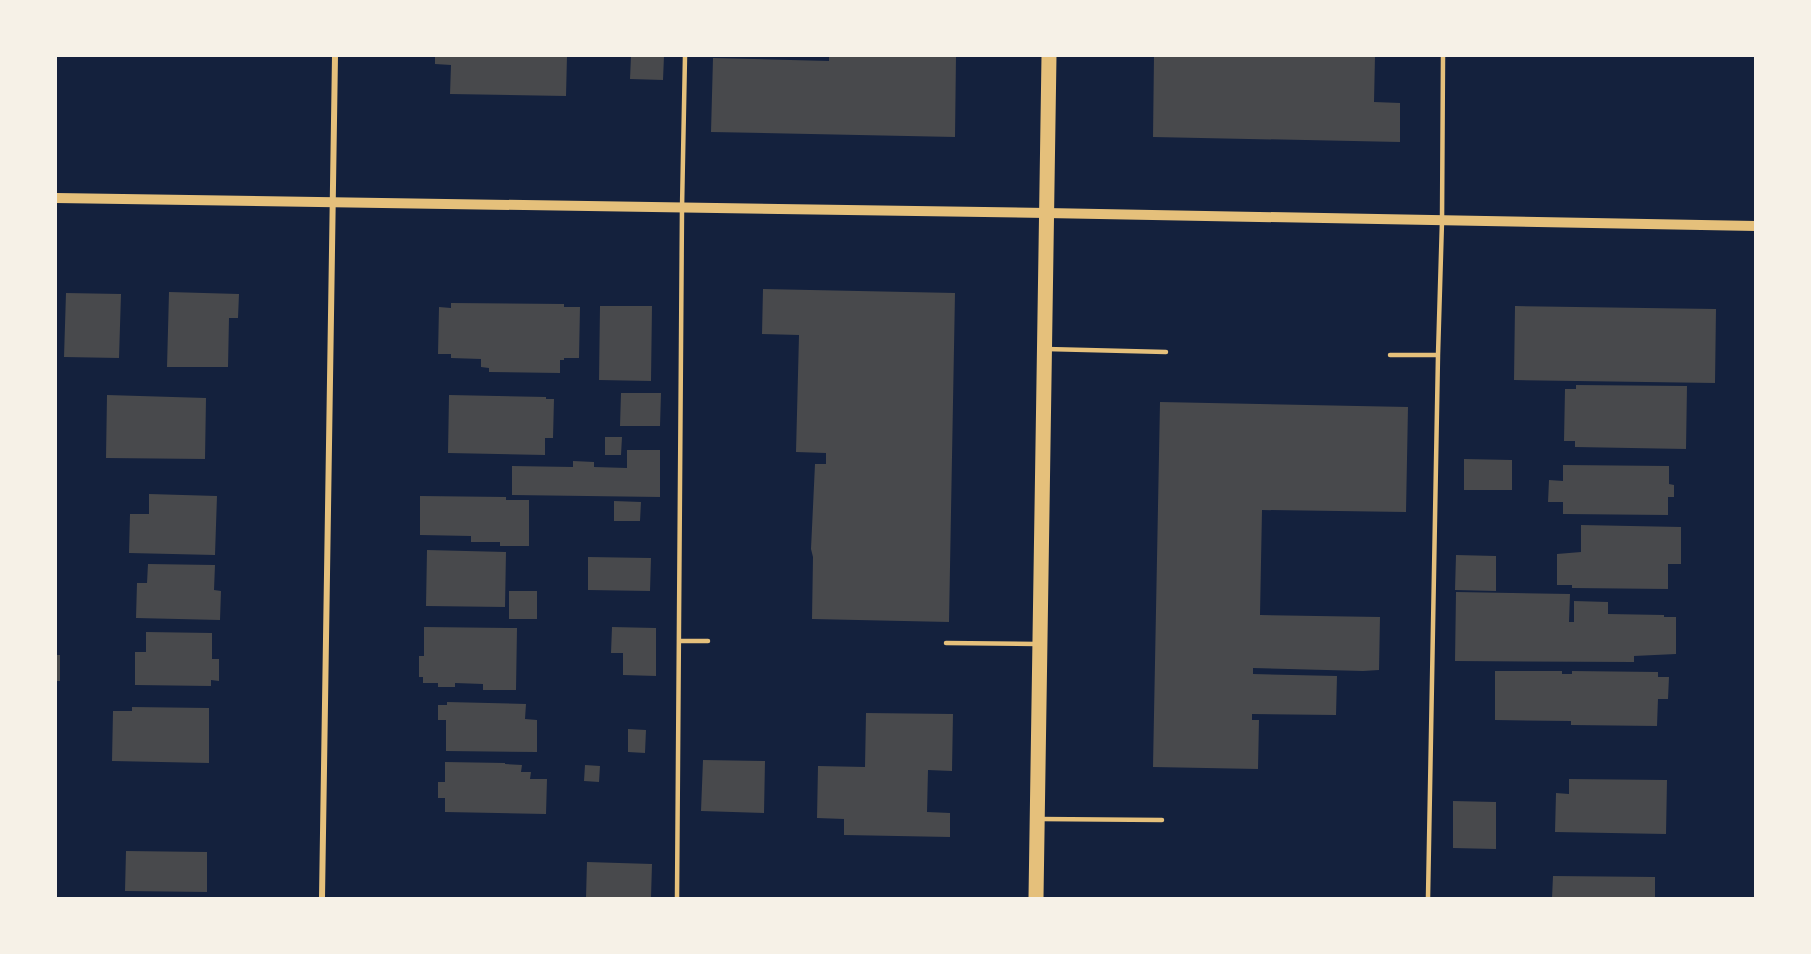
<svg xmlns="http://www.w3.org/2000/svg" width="1811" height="954" viewBox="0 0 1811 954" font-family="'Noto Serif',serif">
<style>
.building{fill:#48494c}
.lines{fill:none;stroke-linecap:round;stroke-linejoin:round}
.service{stroke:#e5c07b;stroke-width:4.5}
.minor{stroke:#e5c07b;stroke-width:6}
.tertiary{stroke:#e5c07b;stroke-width:10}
.primary{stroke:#e5c07b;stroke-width:15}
</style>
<rect width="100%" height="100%" fill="#14213d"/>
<path class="building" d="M 435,56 L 567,56 L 566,96 L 450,94 L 451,65 L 435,64 Z
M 631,56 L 664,56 L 663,80 L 630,79 Z
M 829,56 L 956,56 L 955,137 L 711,132 L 713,58 L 829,61 Z
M 1154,56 L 1375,56 L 1374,102 L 1400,103 L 1400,142 L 1153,137 Z
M 763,289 L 955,293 L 949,622 L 812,619 L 813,557 L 811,549 L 815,464 L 826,464 L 826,453 L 796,452 L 799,335 L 762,334 Z
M 169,292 L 239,294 L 238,318 L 229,318 L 228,367 L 167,367 Z
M 66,293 L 121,294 L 119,358 L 64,357 Z
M 451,303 L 564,304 L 564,307 L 580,307 L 579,358 L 564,358 L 564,360 L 560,360 L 560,373 L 489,372 L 489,368 L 481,367 L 481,359 L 451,358 L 451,354 L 438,354 L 439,307 L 451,308 Z
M 600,306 L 652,306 L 651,381 L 599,380 Z
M 1515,306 L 1716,309 L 1715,383 L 1514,380 Z
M 1576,385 L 1687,386 L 1686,449 L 1575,447 L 1575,441 L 1564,441 L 1565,389 L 1576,389 Z
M 621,393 L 661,393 L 660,426 L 620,426 Z
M 107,395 L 206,398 L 205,459 L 106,458 Z
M 449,395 L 546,397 L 546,399 L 554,399 L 553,438 L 545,438 L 545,455 L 448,453 Z
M 1160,402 L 1408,407 L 1406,512 L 1262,510 L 1260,615 L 1380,617 L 1379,670 L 1363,671 L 1253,668 L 1253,674 L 1337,676 L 1336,715 L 1252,714 L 1252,720 L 1259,720 L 1258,769 L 1153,767 Z
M 605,437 L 622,437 L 621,455 L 605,455 Z
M 627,450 L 660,450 L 660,497 L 512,495 L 512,466 L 573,467 L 573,461 L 594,462 L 594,467 L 627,468 Z
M 1464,459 L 1512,460 L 1512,490 L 1464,490 Z
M 1563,465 L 1669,466 L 1669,484 L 1674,485 L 1674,497 L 1668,497 L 1668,515 L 1563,514 L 1563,502 L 1548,502 L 1549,480 L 1563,481 Z
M 149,494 L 217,496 L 215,555 L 129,553 L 130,514 L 149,514 Z
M 420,496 L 506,497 L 506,500 L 529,500 L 529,546 L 500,546 L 500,542 L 471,542 L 471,536 L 420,535 Z
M 614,501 L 641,502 L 640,521 L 614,521 Z
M 1581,525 L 1681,527 L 1681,564 L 1668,564 L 1668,589 L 1572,588 L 1572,585 L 1557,585 L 1557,554 L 1581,552 Z
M 427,550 L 506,552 L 505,607 L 426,606 Z
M 1456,555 L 1496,556 L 1496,591 L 1455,590 Z
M 588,557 L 651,558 L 650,591 L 588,590 Z
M 148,564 L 215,565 L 214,590 L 221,591 L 220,620 L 136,618 L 137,583 L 147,583 Z
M 509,591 L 537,591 L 537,619 L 509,619 Z
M 1456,592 L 1570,594 L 1569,622 L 1574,622 L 1574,601 L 1608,602 L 1608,614 L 1664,615 L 1664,617 L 1676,617 L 1676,654 L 1634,656 L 1634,662 L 1455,661 Z
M 424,627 L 517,628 L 516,690 L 483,690 L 483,684 L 455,683 L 455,687 L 438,687 L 438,683 L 423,683 L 423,677 L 419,677 L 419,656 L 424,656 Z
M 612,627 L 656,628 L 656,676 L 623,675 L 623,653 L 611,653 Z
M 146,632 L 212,633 L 212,659 L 219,659 L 219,681 L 211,680 L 211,686 L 135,685 L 135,652 L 146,652 Z
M 56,655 L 60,655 L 60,681 L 56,681 Z
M 1495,671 L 1562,671 L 1562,674 L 1572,674 L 1572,671 L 1658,672 L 1658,677 L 1669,677 L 1668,699 L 1658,699 L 1657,726 L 1571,725 L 1571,721 L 1495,720 Z
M 447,702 L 526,704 L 525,719 L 537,720 L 537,752 L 446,751 L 446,720 L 438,720 L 438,705 L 447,705 Z
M 132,707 L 209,708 L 209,763 L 112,761 L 113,711 L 132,711 Z
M 866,713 L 953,714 L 952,771 L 928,770 L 927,812 L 950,813 L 950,837 L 844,835 L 844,819 L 817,818 L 818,766 L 865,767 Z
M 628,729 L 646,730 L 645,753 L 628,752 Z
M 703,760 L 765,761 L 764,813 L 701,811 Z
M 445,762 L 505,763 L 505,764 L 522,765 L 521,772 L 531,772 L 530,779 L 547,779 L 546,814 L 445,812 L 445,798 L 438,798 L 438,782 L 445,782 Z
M 585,765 L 600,766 L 599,782 L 584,781 Z
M 1569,779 L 1667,780 L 1666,834 L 1555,832 L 1556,793 L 1569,794 Z
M 1453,801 L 1496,802 L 1496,849 L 1453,848 Z
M 126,851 L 207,852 L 207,892 L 125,891 Z
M 587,862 L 652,864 L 651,898 L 586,898 Z
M 1553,876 L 1655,877 L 1655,898 L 1552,898 Z"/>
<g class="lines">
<path class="service" d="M 1046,349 L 1166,352
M 1390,355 L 1438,355
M 679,641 L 708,641
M 946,643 L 1037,644
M 1040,819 L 1162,820
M 677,898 L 682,208 L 685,56
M 1428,898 L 1438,355 L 1442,221 L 1443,56"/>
<path class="minor" d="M 322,898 L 335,56"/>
<path class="tertiary" d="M 56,198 L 1046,213 L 1756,226"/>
<path class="primary" d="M 1036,898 L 1049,56"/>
</g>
<rect width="1811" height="954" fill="none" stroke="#f6f1e7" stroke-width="114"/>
</svg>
